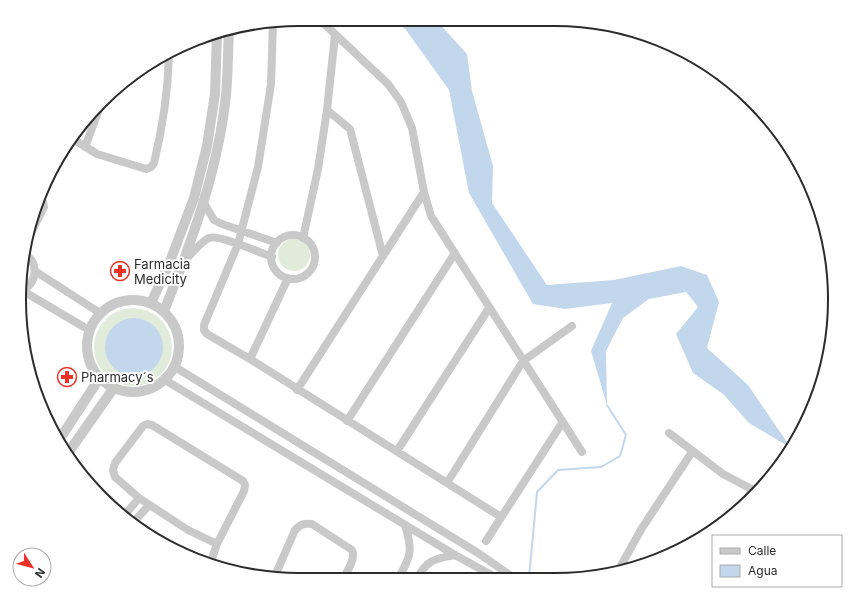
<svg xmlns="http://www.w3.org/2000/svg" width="854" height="599" viewBox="0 0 854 599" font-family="Inter,sans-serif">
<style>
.green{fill:#e0ebd9}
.water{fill:#c3d7ec}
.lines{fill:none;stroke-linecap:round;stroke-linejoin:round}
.stream{stroke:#c3d7ec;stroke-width:2}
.minor{stroke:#c9c9c9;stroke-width:8}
.tertiary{stroke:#c9c9c9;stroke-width:10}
.labels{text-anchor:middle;stroke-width:4;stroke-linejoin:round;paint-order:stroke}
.poi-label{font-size:13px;fill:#2c2c2c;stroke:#fff;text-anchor:start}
.rim{fill:none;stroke:#2c2c2c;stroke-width:2}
</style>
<rect width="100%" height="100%" fill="#fff"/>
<path class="green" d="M278 255a16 16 0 1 1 32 0a16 16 0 1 1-32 0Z
M 23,258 C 30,266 30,277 21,284 Z
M94 347a39 39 0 1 1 78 0a39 39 0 1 1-78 0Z"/>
<path class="water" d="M 396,21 L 437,21 L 467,54 L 472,91 L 493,166 L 492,203 L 547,285 L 614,280 L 681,266 L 707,275 L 719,302 L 707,348 L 748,385 L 791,448 L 749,423 L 723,394 L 693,373 L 676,334 L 698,307 L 686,292 L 649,299 L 623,318 L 606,351 L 607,405 L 591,351 L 612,303 L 565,309 L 533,304 L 469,193 L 449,90 L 406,30 Z
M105 347a29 29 0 1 1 58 0a29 29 0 1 1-58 0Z"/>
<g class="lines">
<path class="stream" d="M 529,578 L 537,492 L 558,470 L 601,467 L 620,456 L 626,435 L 607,405"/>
<path class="minor" d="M 319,19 L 388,84 L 401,102 L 412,128 L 424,192 L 431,216 L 582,452
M 273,23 L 271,84 L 258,167 L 238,244 L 204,325 L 204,330 L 207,334 L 250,359 L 501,517
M 327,110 L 350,129 L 383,256
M 73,139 L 97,154 L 146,169 L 151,167 L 154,163 C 163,126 168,92 169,55
M 85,147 L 101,104
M 204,203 L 214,220 L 222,224 L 277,243
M271 257a22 22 0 1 1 44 0a22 22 0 1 1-44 0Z
M 303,238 L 318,169 L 327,110 L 335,35
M 27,241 L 44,207 L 43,202 L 39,197
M 184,261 C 191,255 201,241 209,238 C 218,234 261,253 272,257
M 35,271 L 100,313
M 21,291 C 38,283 39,263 24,253
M 23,291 L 89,330
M 250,359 L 288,278
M 175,367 L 478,553 L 514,578
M 165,380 L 455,555 L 497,578
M 297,390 L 424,192
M 347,421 L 455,253
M 669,433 L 723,474 L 757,492
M 397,451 L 489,308
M 447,483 L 523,361 L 572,326
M 739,510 L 753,490
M 123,517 L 139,498
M 132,524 L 149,505
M 486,541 L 562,423
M 210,564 L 217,544 L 244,491 L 245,485 L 243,481 L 152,425 L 147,424 L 143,426 L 115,463 L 113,470 L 115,477 L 139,498 L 188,530 L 217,544
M 619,569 L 642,528 L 692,452
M 274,578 L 295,530 C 301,524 304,523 312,524 L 352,550 C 356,559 347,571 343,579
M 398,579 C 411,556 413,551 405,525
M 417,579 C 427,559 435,559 455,555"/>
<path class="tertiary" d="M87 346a46 46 0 1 1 92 0a46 46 0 1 1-92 0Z
M 151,303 L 169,264 L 194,198 L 207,146 L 215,94 L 217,33
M 164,311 C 192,241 218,171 226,95 C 228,73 228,50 229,28
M 59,440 L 99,379
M 68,453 L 113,389"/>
</g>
<defs>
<g id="pharmacy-ring" transform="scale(1)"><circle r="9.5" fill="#fff" stroke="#ec3126" stroke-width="1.5"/><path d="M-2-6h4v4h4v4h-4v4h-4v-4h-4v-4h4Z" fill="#ec3126"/></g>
</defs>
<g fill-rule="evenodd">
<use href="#pharmacy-ring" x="120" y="271"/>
<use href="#pharmacy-ring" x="67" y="377"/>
</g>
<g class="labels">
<g class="poi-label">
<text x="134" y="269">Farmacia<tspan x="134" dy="15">Medicity</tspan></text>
<text x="81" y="382">Pharmacy´s</text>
</g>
</g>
<path d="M0 0H854V599H0ZM299 26H555A273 273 0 0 1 828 299V300A273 273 0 0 1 555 573H299A273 273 0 0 1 26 300V299A273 273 0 0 1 299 26Z" fill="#fff" fill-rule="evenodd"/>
<path class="rim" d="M299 26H555A273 273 0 0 1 828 299V300A273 273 0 0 1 555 573H299A273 273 0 0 1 26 300V299A273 273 0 0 1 299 26Z"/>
<rect x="712" y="535" width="130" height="52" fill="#ffffff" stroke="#ababab"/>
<rect x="720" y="548" width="20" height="6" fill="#c9c9c9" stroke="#ababab"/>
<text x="748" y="555" font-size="12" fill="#2c2c2c">Calle</text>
<rect x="720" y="565" width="20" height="12" fill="#c3d7ec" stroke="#ababab"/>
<text x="748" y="575" font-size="12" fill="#2c2c2c">Agua</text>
<g transform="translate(32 567) rotate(126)"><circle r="19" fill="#ffffff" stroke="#ababab"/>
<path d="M0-3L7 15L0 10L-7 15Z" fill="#ec3126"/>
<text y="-6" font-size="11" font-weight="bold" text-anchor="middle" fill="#2c2c2c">N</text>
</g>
</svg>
